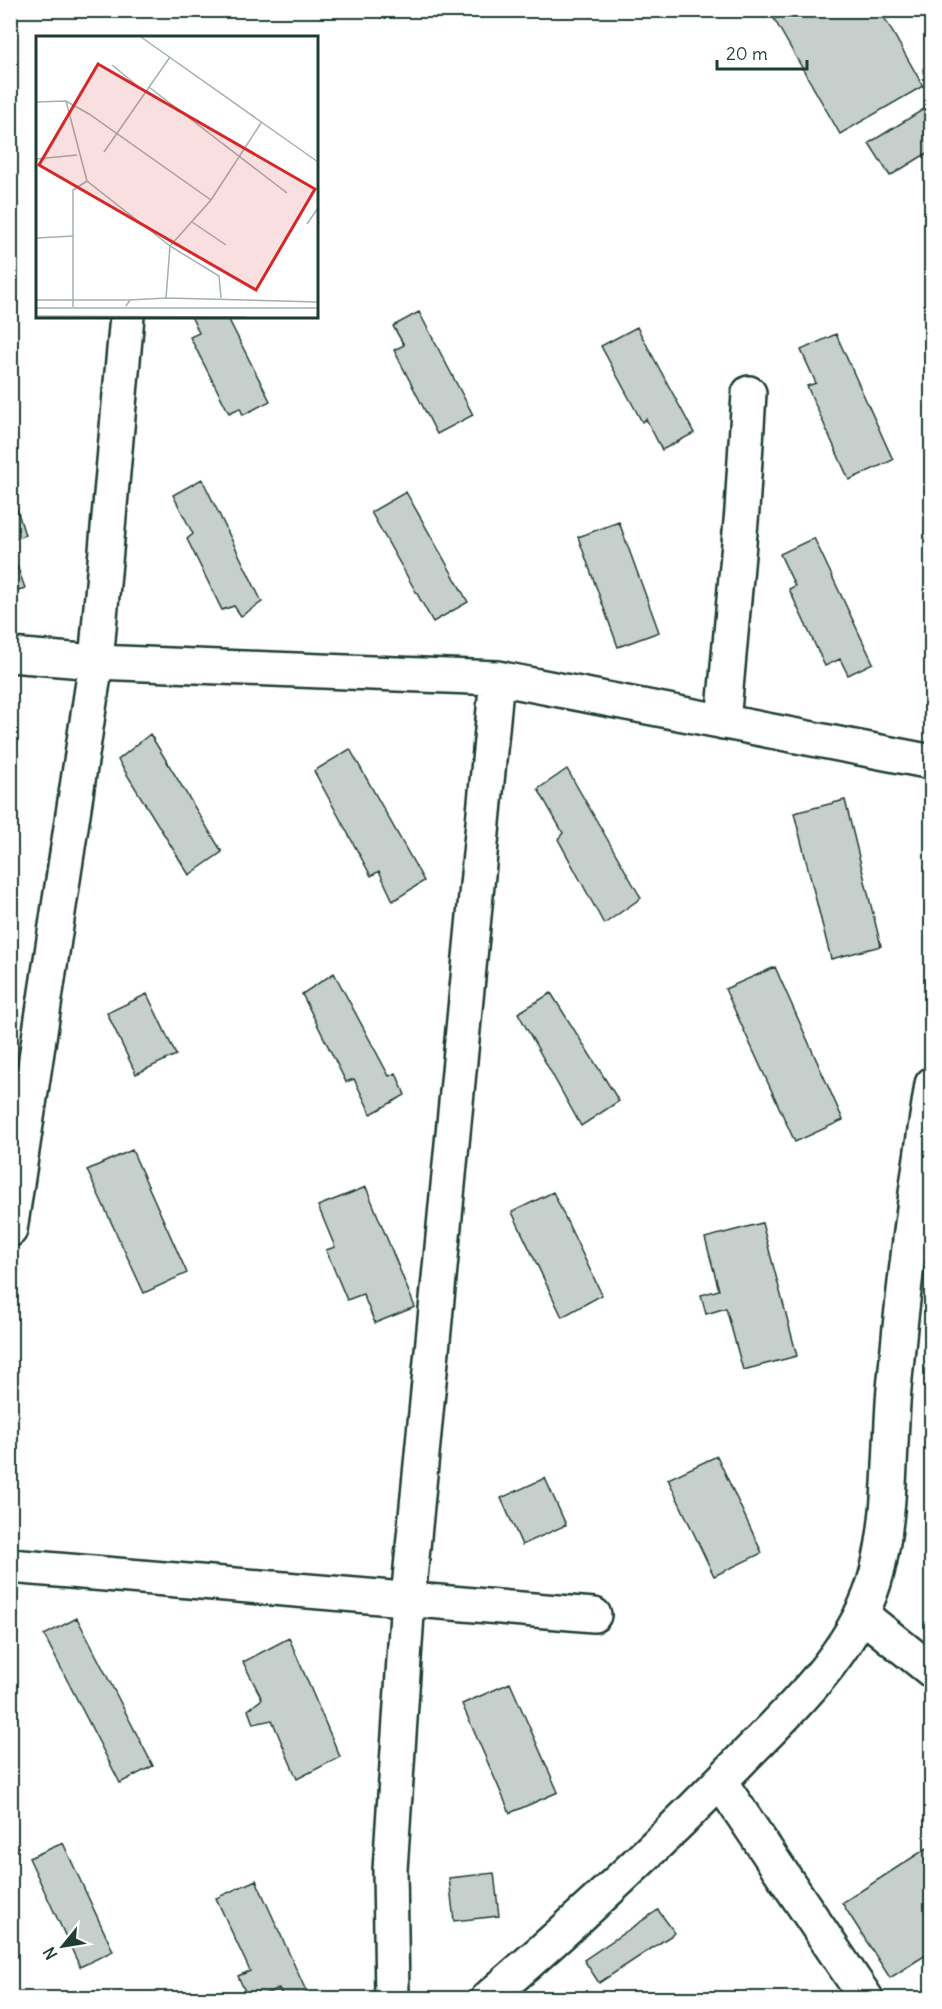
<svg xmlns="http://www.w3.org/2000/svg" width="942" height="2009" viewBox="0 0 942 2009" font-family="Delius,sans-serif">
<style>
.building{fill:#c7cfcc;stroke:#1f3d34;stroke-width:1.5}
.lines{fill:none;stroke-linecap:round;stroke-linejoin:round}
.minor-casing{stroke:#1f3d34;stroke-width:38}
.minor{stroke:#fff;stroke-width:33}
.inset-road{fill:none;stroke:#a5b1ae;stroke-width:1.5}
.view{fill:#d62828;fill-opacity:0.15;stroke:#d62828;stroke-width:3}
.inset-edge{fill:none;stroke:#1f3d34;stroke-width:3}
</style>
<rect width="100%" height="100%" fill="#fff"/>
<filter id="ink" filterUnits="userSpaceOnUse"><feTurbulence type="fractalNoise" baseFrequency=".0167" numOctaves="2"/><feDisplacementMap in="SourceGraphic" scale="12" xChannelSelector="R" yChannelSelector="G"/><feConvolveMatrix kernelMatrix="1 2 1 2 8 2 1 2 1" color-interpolation-filters="sRGB"/></filter>
<g filter="url(#ink)">
<path class="building" d="M 769,10 L 880,10 L 923,86 L 840,134 Z
M 932,104 L 932,150 L 890,176 L 869,143 Z
M 419,312 L 473,415 L 437,434 L 394,350 L 404,345 L 393,326 Z
M 191,316 L 227,316 L 270,401 L 243,415 L 240,408 L 229,413 L 190,337 L 199,333 Z
M 637,327 L 694,433 L 662,450 L 646,419 L 642,422 L 601,346 Z
M 836,334 L 893,460 L 849,480 L 807,386 L 816,383 L 801,350 Z
M 202,479 L 262,602 L 241,616 L 234,606 L 222,610 L 187,539 L 193,534 L 173,495 Z
M 406,492 L 468,602 L 433,622 L 371,512 Z
M 15,503 L 25,535 L 10,540 L 10,505 Z
M 619,522 L 659,632 L 618,647 L 578,537 Z
M 814,538 L 873,663 L 848,675 L 840,659 L 825,666 L 789,589 L 795,586 L 780,554 Z
M 10,547 L 25,588 L 10,593 Z
M 150,734 L 222,852 L 189,875 L 118,760 Z
M 350,749 L 424,881 L 393,901 L 379,871 L 371,876 L 314,771 Z
M 567,769 L 641,898 L 604,924 L 558,839 L 563,833 L 538,789 Z
M 845,800 L 881,946 L 831,959 L 794,813 Z
M 775,967 L 843,1120 L 795,1142 L 725,989 Z
M 334,973 L 389,1076 L 396,1073 L 405,1095 L 371,1114 L 354,1079 L 346,1082 L 302,994 Z
M 551,993 L 619,1101 L 581,1126 L 518,1013 Z
M 147,994 L 176,1055 L 136,1074 L 107,1013 Z
M 132,1150 L 187,1273 L 144,1293 L 87,1170 Z
M 366,1187 L 415,1307 L 375,1323 L 363,1294 L 347,1300 L 326,1250 L 335,1247 L 318,1206 Z
M 553,1192 L 602,1295 L 562,1317 L 512,1212 Z
M 762,1223 L 797,1356 L 743,1370 L 726,1308 L 706,1314 L 701,1295 L 719,1290 L 705,1238 Z
M 717,1456 L 762,1553 L 714,1576 L 668,1479 Z
M 545,1478 L 566,1525 L 522,1545 L 501,1498 Z
M 77,1618 L 153,1766 L 120,1783 L 44,1635 Z
M 289,1638 L 340,1757 L 297,1779 L 272,1720 L 253,1724 L 248,1710 L 262,1699 L 243,1662 Z
M 510,1683 L 558,1792 L 510,1813 L 462,1704 Z
M 63,1843 L 113,1951 L 80,1967 L 29,1858 Z
M 927,1848 L 932,1854 L 932,1951 L 890,1978 L 842,1903 Z
M 494,1873 L 499,1916 L 454,1921 L 449,1878 Z
M 256,1880 L 307,1993 L 295,1998 L 283,1998 L 279,1988 L 257,1998 L 248,1998 L 238,1976 L 250,1971 L 216,1898 Z
M 658,1910 L 675,1933 L 599,1983 L 584,1960 Z"/>
<g class="lines">
<g class="minor-casing">
<path id="minor" d="M 10,655 L 96,662 L 497,678 L 932,762
M 723,722 L 742,510 L 749,393
M 10,1230 L 96,662 L 127,316
M 10,1566 L 594,1615
M 861,1614 L 932,1671
M 721,1783 L 866,1998
M 392,1998 L 390,1870 L 408,1599 L 497,678
M 488,1998 C 576,1922 662,1842 743,1758 C 794,1706 859,1646 877,1572 C 892,1512 889,1450 894,1389 C 903,1288 916,1185 932,1084"/>
</g>
<use href="#minor" class="minor"/>
</g>
</g>
<g transform="translate(36 36)">
<rect width="282" height="282" fill="#fff"/>
<path class="inset-road" d="M 105,1 L 282,126M 76,29 L 109,56M 113,51 L 251,157M 30,65 L 51,145 L 134,210 L 183,240 L 185,262M 0,66 L 30,65 L 53,78 L 175,164M 68,116 L 134,21M 0,123 L 41,119M 156,186 L 190,209M 271,188 L 282,172M 0,202 L 38,200M 130,262 L 134,210 L 175,164 L 225,87M 0,264 L 94,264M 90,270 L 94,264 L 130,262 L 282,266M 37,271 L 37,154 L 51,145M 0,272 L 282,272M 0,280 L 210,281"/>
<path class="view" d="M 62,28 L 279,153 L 220,254 L 3,129 Z"/>
<rect width="282" height="282" class="inset-edge"/>
</g>
<rect width="942" height="2009" fill="none" stroke="#fff" stroke-width="36"/>
<rect x="18" y="18" width="906" height="1973" fill="none" stroke="#1f3d34" stroke-width="2" filter="url(#ink)"/>
<g transform="translate(63 1946) rotate(240)" stroke="#ffffff" stroke-width="4.5" paint-order="stroke">
<path d="M0-4.5L10 22L0 15L-10 22Z" fill="#1f3d34"/>
<text y="-9" font-size="16" font-weight="bold" text-anchor="middle" fill="#1f3d34">N</text>
</g>
<path d="M717 60v9h90v-9" fill="none" stroke="#1f3d34" stroke-width="3"/>
<text x="726" y="60" font-size="18" fill="#1f3d34" stroke="#ffffff" stroke-width="4.5" paint-order="stroke">20 m</text>
</svg>
